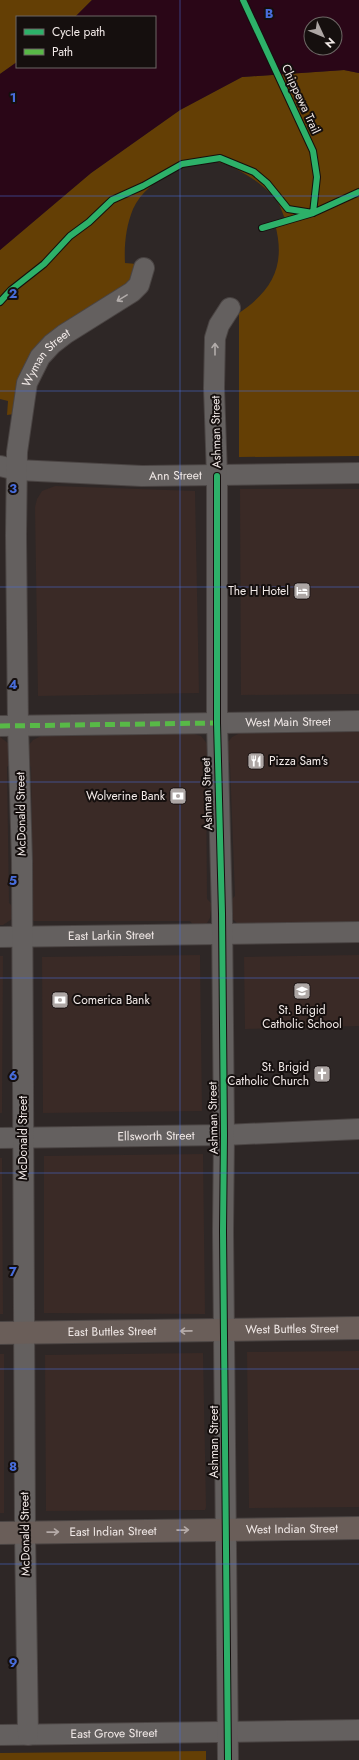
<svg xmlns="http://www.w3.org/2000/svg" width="359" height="1760" viewBox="0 0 359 1760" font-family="Jost,sans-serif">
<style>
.built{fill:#3a2a26}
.green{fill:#643f05}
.water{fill:#2a0617;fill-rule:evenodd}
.pier{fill:#2e2726}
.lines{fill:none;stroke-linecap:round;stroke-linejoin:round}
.minor-casing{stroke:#4a4443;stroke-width:22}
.highway-casing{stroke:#4a4443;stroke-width:24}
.minor{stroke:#64605f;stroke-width:20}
.highway{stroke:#6a5e59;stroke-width:22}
.quiet{stroke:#58b947;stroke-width:5;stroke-dasharray:10 5;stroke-linecap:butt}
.cycleway-casing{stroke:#150f0e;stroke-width:8}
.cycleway{stroke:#2db169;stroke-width:6}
.oneway{stroke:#b2acaa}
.oneway2{stroke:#b5aba8}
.grid{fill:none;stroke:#486ddb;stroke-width:1;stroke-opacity:0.55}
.labels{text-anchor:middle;stroke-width:4;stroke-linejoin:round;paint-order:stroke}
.street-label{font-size:12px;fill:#f2eae8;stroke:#150f0e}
.poi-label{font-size:12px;fill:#f2eae8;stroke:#150f0e;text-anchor:end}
.grid-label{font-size:13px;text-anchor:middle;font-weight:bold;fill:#486ddb;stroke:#150f0e;stroke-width:4;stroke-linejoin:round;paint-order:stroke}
</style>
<rect width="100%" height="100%" fill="#2e2726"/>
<path class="built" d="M 55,486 L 195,491 L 199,693 L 38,696 L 35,507 L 37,499 L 42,491 Z
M 240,489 L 359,489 L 359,694 L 241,695 Z
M 359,731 L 359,925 L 238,924 L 229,916 L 229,902 L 235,896 L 230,764 L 226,758 L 227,743 L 232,737 L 240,733 Z
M 191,733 L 201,736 L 209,746 L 210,758 L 206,765 L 207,899 L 212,904 L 210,918 L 207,923 L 202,927 L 195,927 L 190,921 L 34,921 L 30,918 L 28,908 L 33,901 L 31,767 L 27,761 L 28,746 L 33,740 L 41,736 Z
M 0,737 L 8,743 L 11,749 L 12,762 L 7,767 L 9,903 L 13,907 L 12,919 L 3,925 L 0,925 Z
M 200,955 L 202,1111 L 43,1113 L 42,957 Z
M 359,955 L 359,1026 L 245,1029 L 244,957 Z
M 0,956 L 3,956 L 2,1113 L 0,1113 Z
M 203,1154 L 205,1314 L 44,1313 L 44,1156 Z
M 0,1158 L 2,1158 L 3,1314 L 0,1314 Z
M 359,1351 L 359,1507 L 249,1508 L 247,1352 Z
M 203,1353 L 206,1507 L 205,1510 L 46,1511 L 45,1355 Z
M 0,1354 L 4,1354 L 4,1513 L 0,1513 Z"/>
<path class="green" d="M 0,0 L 92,0 L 75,17 L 17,17 L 17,62 L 0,74 Z
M 344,70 L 359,73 L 359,456 L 239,457 L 239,313 C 273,290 286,265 275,224 L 286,221 C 283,215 281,207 277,201 C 267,186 235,165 217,162 C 202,159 185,166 172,172 C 157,180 140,193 133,209 C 126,226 124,245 125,263 L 137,264 L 136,279 L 57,328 L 14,414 L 7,415 L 8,401 L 0,399 L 0,250 L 91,173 L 180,110 L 242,77 Z
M 206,1751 L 206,1760 L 0,1760 L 0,1753 Z"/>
<path class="water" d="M 92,0 L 359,0 L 359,73 L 344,70 L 242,77 L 180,110 L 91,173 L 0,250 L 0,74 L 17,62 L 17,67 L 155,67 L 155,17 L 75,17 ZM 311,24 L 335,24 L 335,48 L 311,48 Z"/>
<path class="pier" d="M 239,0 L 245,0 L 281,76 L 275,76 Z"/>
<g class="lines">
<g class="minor-casing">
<g id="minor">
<path id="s1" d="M 0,466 L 17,470 L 142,476 L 359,473"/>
<path id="s2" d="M 0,726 L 359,721"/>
<path id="s3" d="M 0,937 L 359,932"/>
<path id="s4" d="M 0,1138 L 224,1135 L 359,1129"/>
<path id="s5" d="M 0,1735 L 359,1730"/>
<path id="s6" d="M 28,1735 L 25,1532 L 22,861 L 18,726 L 16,536 L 17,452 L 27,383 L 40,357 L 52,344 L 65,334 L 132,292 L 139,285 L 144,268"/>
<path d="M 228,1760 L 223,1231 L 224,1135 L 222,913 L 217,723 L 217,476 L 214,388 L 215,338 L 219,325 L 230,308"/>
</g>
</g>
<g class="highway-casing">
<g id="highway">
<path id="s7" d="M 0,1333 L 359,1328"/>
<path id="s8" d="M 0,1533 L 359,1528"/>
</g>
</g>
<use href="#minor" class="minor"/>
<use href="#highway" class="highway"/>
<path class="quiet" d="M 0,726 L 217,723"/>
<g class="cycleway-casing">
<path id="cycleway" d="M 243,0 L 313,151 L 317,177 L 313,213
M 262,228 L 313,213 L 359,192
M 0,302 L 11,290 L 44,264 L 70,236 L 89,222 L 112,200 L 143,186 L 182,164 L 220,158 L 254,172 L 267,183 L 288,209 L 313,213
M 217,476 L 217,723 L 222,913 L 224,1135 L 223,1231 L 228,1760"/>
</g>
<use href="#cycleway" class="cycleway"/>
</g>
<defs><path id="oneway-shaft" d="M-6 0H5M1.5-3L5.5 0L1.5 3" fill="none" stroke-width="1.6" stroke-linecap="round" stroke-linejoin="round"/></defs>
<g class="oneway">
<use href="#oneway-shaft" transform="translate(122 298) rotate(149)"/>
<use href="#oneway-shaft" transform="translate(215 349) rotate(-90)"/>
</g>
<g class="oneway2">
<use href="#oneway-shaft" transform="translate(186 1331) rotate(179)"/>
<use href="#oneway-shaft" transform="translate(183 1530) rotate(-1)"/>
<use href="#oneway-shaft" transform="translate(53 1532) rotate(-1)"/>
</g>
<path class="grid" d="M 180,0 L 180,1760M 0,196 L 359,196M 0,391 L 359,391M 0,587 L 359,587M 0,782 L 359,782M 0,978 L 359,978M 0,1173 L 359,1173M 0,1369 L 359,1369M 0,1564 L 359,1564"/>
<defs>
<g id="hotel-square" transform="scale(0.9)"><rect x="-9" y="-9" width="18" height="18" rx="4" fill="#ada6a4" stroke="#150f0e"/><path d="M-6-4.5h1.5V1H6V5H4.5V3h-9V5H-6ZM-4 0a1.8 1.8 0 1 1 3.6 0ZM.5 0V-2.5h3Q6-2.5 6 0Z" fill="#fff"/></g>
<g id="restaurant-square" transform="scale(0.9)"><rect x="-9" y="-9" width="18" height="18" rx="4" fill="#ada6a4" stroke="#150f0e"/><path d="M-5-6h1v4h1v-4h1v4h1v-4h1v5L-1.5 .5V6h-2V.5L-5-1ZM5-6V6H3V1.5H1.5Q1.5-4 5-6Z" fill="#fff"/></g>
<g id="bank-square" transform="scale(0.9)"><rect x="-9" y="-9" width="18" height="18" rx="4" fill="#ada6a4" stroke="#150f0e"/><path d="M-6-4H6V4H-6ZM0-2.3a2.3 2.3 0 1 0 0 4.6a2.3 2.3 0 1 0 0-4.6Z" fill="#fff"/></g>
<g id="school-square" transform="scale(0.9)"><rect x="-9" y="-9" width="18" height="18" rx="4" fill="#ada6a4" stroke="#150f0e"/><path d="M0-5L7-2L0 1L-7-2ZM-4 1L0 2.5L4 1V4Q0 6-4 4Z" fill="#fff"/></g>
<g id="church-square" transform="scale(0.9)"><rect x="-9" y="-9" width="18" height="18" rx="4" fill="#ada6a4" stroke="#150f0e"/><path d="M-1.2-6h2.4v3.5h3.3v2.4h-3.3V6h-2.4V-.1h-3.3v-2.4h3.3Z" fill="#fff"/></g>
</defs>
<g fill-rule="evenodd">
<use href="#hotel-square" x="302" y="591"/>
<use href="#restaurant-square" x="256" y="761"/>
<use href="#bank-square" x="178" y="796"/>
<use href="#school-square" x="302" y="991"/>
<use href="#bank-square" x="60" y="1000"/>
<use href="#church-square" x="322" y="1074"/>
</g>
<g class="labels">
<g class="street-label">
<text transform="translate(301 99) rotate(65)" y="4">Chippewa Trail</text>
<text dy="4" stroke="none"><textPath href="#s6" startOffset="1385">Wyman Street</textPath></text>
<text transform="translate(216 432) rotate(-91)" y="4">Ashman Street</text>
<text dy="4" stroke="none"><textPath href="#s1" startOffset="176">Ann Street</textPath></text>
<text dy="4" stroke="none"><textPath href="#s2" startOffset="288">West Main Street</textPath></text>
<text transform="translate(207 794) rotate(-92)" y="4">Ashman Street</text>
<text transform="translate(21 814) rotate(-91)" y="4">McDonald Street</text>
<text dy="4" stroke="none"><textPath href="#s3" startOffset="111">East Larkin Street</textPath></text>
<text transform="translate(213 1118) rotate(-91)" y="4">Ashman Street</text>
<text dy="4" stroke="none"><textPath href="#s4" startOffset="156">Ellsworth Street</textPath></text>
<text transform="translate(23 1138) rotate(-90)" y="4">McDonald Street</text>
<text dy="4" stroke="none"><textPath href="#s7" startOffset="292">West Buttles Street</textPath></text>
<text dy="4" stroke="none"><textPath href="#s7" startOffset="112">East Buttles Street</textPath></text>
<text transform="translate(214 1442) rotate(-90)" y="4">Ashman Street</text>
<text dy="4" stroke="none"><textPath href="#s8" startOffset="292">West Indian Street</textPath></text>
<text dy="4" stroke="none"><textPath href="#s8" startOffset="113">East Indian Street</textPath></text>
<text transform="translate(25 1534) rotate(-91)" y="4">McDonald Street</text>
<text dy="4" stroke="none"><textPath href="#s5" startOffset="114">East Grove Street</textPath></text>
</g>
<g class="poi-label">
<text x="289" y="595">The H Hotel</text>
<text x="269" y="765" text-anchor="start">Pizza Sam's</text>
<text x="165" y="800">Wolverine Bank</text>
<text x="73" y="1004" text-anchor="start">Comerica Bank</text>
<text x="302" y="1014" text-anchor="middle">St. Brigid<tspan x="302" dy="14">Catholic School</tspan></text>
<text x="309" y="1071">St. Brigid<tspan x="309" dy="14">Catholic Church</tspan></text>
</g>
</g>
<g class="grid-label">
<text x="269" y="18">B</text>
<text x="13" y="102">1</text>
<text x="13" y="298">2</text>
<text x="13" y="493">3</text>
<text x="13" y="689">4</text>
<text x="13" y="885">5</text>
<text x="13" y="1080">6</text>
<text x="13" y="1276">7</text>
<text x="13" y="1471">8</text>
<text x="13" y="1667">9</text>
</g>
<rect x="16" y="16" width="140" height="52" fill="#150f0e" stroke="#6d6765"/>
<rect x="24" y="29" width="20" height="6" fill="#2db169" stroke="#6d6765"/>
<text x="52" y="36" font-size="12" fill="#f2eae8">Cycle path</text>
<rect x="24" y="49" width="20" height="6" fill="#58b947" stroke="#6d6765"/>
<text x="52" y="56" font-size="12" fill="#f2eae8">Path</text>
<g transform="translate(323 36) rotate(134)"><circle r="19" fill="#150f0e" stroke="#6d6765"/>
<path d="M0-3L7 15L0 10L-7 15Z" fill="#ada6a4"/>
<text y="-6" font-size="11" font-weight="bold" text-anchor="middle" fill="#f2eae8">N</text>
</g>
</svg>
